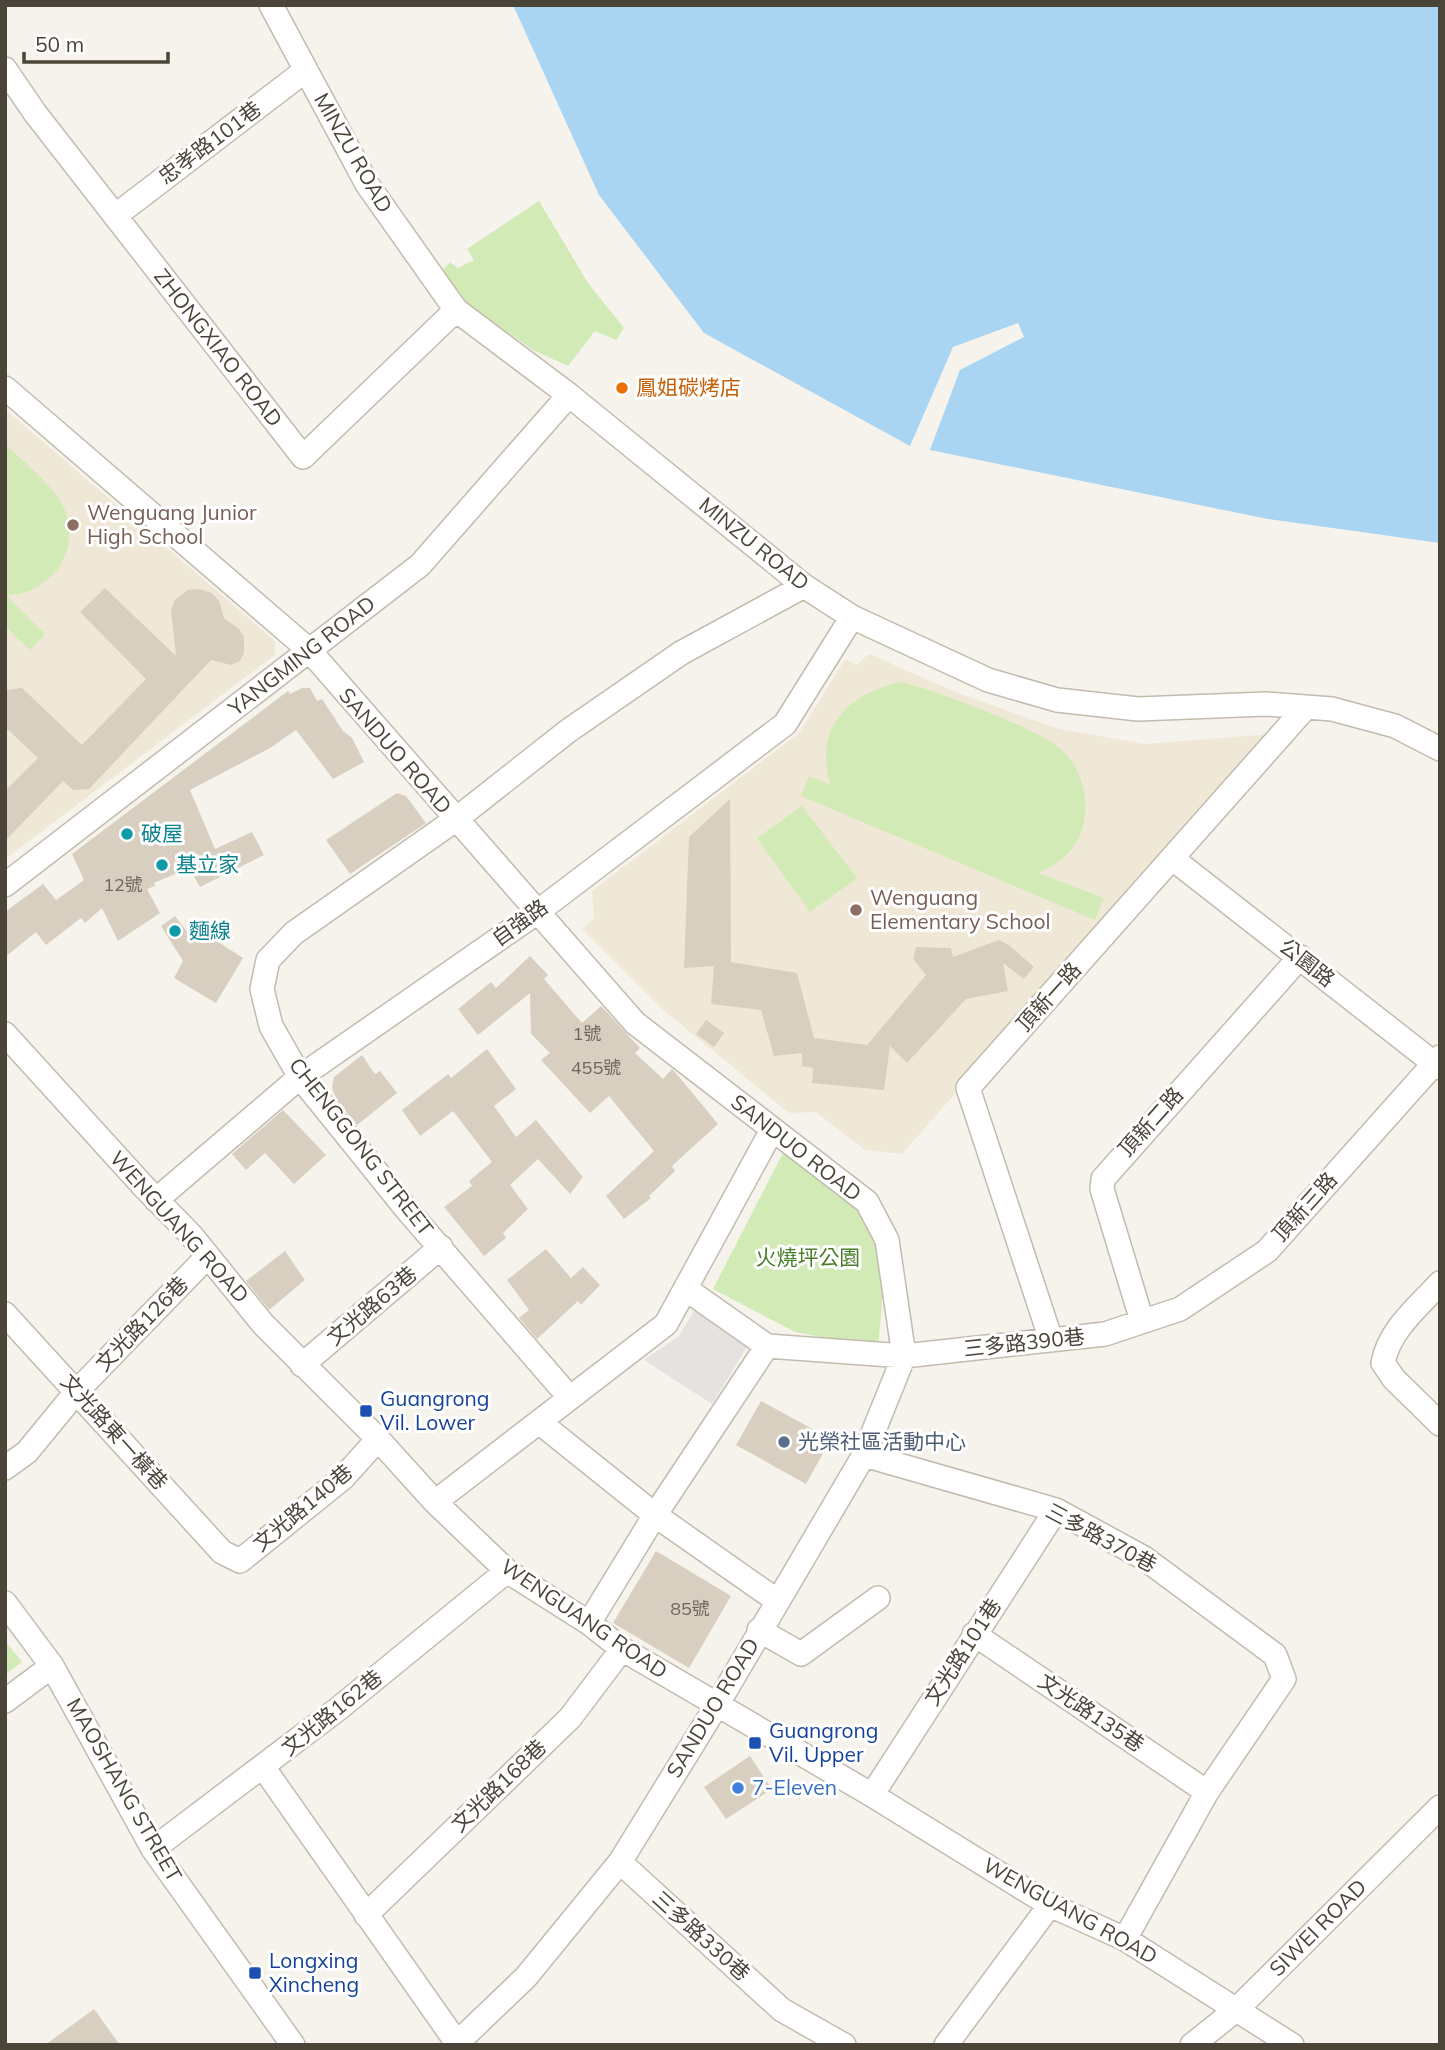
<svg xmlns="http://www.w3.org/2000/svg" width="1445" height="2050" viewBox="0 0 1445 2050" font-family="Mulish,'Noto Sans TC',sans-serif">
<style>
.education{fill:#efe8d6}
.green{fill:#d2eab5}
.parking{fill:#e5e3e0}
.water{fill:#a9d4f2}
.building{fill:#d8cfc1}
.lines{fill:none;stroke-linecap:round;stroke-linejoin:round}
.minor-casing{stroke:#c2bbae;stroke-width:26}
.minor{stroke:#fff;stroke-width:23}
.food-dot{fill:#e8710a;stroke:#fff;stroke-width:2.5}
.education-dot{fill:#8d6e63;stroke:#fff;stroke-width:2.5}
.culture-dot{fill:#0f9aa8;stroke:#fff;stroke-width:2.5}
.transit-dot{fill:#1a4fb4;stroke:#fff;stroke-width:2.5}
.service-dot{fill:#5c6f8a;stroke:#fff;stroke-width:2.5}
.shop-dot{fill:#3f7fe0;stroke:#fff;stroke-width:2.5}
.labels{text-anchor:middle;stroke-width:6;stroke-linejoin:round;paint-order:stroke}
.number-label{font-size:18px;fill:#6e675b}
.street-label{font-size:21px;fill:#4b4439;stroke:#fff}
.food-label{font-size:21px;fill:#c56008;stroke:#fff;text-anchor:start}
.education-label{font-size:21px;fill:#785e54;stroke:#fff;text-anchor:start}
.culture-label{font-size:21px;fill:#0d838f;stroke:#fff;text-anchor:start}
.park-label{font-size:21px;fill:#4a7f2a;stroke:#fff}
.transit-label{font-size:21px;fill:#164399;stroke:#fff;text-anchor:start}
.service-label{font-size:21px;fill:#4e5e75;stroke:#fff;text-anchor:start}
.shop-label{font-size:21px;fill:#366cbe;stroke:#fff;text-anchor:start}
</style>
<rect width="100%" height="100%" fill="#f6f3ec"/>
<path class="education" d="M 5,409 L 275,641 L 275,655 L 5,859 Z
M 869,654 L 961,694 L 1056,728 L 1144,744 L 1272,734 L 902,1154 L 865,1150 L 816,1112 L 789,1113 L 662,1009 L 582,929 L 594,918 L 592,891 L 799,733 L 845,659 L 856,665 Z"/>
<path class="green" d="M 539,201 L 588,283 L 624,328 L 616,340 L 595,331 L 568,366 L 533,350 L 465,302 L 442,271 L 450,262 L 458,268 L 474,260 L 467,249 Z
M 5,444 C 23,461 59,490 66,513 C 80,555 48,595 6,595 L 45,634 L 30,650 L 5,626 Z
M 901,682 C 935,690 1031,726 1058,747 C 1092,774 1096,832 1061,860 C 1054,865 1045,869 1038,873 L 1104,898 L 1095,920 L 801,796 L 809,776 L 831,785 C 812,729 848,693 901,682 Z
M 802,806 L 857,878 L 810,912 L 757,838 Z
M 785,1149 L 856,1203 L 886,1260 L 878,1348 L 795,1332 L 713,1289 Z
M 5,1641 L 22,1662 L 5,1675 Z"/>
<path class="parking" d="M 699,1303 L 751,1340 L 712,1404 L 644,1360 L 679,1336 Z"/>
<path class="water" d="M 513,5 L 1440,5 L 1440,543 L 1268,519 L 930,450 L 960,370 L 1024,337 L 1018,323 L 953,347 L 910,446 L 704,333 L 599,195 Z"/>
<path class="building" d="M 105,588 L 176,656 L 171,610 L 175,600 L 188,590 L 199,589 L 212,593 L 219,601 L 224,618 L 239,629 L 244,637 L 244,653 L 240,661 L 231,665 L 211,660 L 89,789 L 73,790 L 63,781 L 5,841 L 5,791 L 38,758 L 5,727 L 5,690 L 22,688 L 82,745 L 146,679 L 80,612 Z
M 302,688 L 310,688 L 317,701 L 322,699 L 343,731 L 352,738 L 364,762 L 333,779 L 296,730 L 270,748 L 190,790 L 215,849 L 252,832 L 264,855 L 200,887 L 189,868 L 154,883 L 155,886 L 147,889 L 160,913 L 118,941 L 102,908 L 85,923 L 81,918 L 46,945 L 36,932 L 5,957 L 5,912 L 43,884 L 56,900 L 84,880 L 72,854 L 288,691 L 290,694 Z
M 397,793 L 406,796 L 426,823 L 350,874 L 326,840 Z
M 730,799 L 731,962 L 797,973 L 814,1038 L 867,1045 L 926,975 L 913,959 L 916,947 L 951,948 L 953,957 L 999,940 L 1009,945 L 1034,967 L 1024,979 L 1003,963 L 1008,991 L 966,999 L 907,1063 L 890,1046 L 884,1090 L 812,1083 L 813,1068 L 802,1066 L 802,1053 L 774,1056 L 761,1010 L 711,1004 L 714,966 L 684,968 L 689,837 Z
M 175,916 L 195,942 L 201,931 L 243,958 L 216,1003 L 174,978 L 183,961 L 161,926 Z
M 530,956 L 548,975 L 544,979 L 582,1023 L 601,1006 L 640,1048 L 635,1053 L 663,1079 L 672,1069 L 675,1072 L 718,1124 L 672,1166 L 675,1171 L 649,1196 L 651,1198 L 624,1219 L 606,1196 L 654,1151 L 609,1096 L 590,1113 L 541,1060 L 550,1053 L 531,1034 L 530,993 L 478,1035 L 458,1009 L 491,982 L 496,988 Z
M 706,1020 L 724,1033 L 714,1047 L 696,1034 Z
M 487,1049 L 516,1089 L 494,1106 L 516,1137 L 536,1120 L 583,1177 L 570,1194 L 538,1159 L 510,1185 L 528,1209 L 503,1233 L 506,1238 L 484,1256 L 444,1207 L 472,1186 L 469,1181 L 492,1162 L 453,1111 L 420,1136 L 402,1110 L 448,1074 L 451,1078 Z
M 362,1055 L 375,1074 L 380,1071 L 397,1093 L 357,1125 L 337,1101 L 332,1088 L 334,1077 Z
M 283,1110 L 326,1155 L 294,1184 L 265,1153 L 246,1170 L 232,1154 Z
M 546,1249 L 571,1278 L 583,1267 L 600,1285 L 581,1305 L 578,1301 L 537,1339 L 519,1318 L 529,1310 L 507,1280 Z
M 285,1251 L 305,1280 L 269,1310 L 246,1281 Z
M 761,1401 L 831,1439 L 806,1484 L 736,1445 Z
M 656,1551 L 731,1596 L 689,1668 L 613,1623 Z
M 750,1756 L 772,1789 L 726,1819 L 704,1787 Z
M 94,2009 L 120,2045 L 45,2045 Z"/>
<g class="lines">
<g class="minor-casing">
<path id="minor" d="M 271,5 L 367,184 L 456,310 L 569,395 L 804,586 L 852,617 L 988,680 L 1057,700 L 1138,709 L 1266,704 L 1332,709 L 1395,726 L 1440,749
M 5,69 L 35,113 L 303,457 L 456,310
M 115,216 L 306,70
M 5,388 L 309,650 L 635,1023 L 867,1202 L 887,1240 L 904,1356 L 864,1455 L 717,1705 L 620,1862 L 526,1977 L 455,2045
M 1173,859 L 1440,1068
M 5,885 L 420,565 L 569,395
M 5,1034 L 145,1188 L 191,1235 L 263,1324 L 378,1439 L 435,1502 L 507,1571 L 589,1623 L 622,1649 L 872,1795 L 1050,1905 L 1125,1939 L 1292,2045
M 156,1200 L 300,1077 L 536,913 L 785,724 L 852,617
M 1440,1283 C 1418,1307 1389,1330 1383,1363 L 1394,1379 L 1440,1424
M 686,1289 L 767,1346 L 904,1356 L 1105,1334 L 1180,1309 L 1267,1251 L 1440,1057
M 5,1314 L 222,1552 L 240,1561 L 343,1478 L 378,1439
M 1142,1321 L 1102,1189 L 1103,1179 L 1300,957
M 1051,1340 L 968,1088 L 1306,707
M 302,1365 L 441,1247
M 570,1398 L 408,1211 L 300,1077 L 271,1026 L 262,989 L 268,960 L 294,933 L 455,820 L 568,731 L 681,653 L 804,586
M 539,1422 L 655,1515 L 776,1600
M 864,1455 L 1056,1510 L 1144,1558 L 1275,1655 L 1284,1679 L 1207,1792 L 1125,1939
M 5,1468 L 27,1452 L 77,1391 L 208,1256
M 435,1502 L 666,1324 L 772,1130
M 5,1603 L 52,1666 L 153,1849 L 293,2045
M 589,1623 L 655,1515 L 767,1346
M 759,1630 L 801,1654 L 878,1598
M 974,1634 L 1207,1792
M 5,1701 L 52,1666
M 263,1767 L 457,2043
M 872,1795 L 1056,1510
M 153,1849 L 338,1709 L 507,1571
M 620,1862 L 782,2010 L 844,2045
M 366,1915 L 570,1718 L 622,1649
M 946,2045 L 1050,1905
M 1192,2045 L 1237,2009 L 1440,1807"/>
</g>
<use href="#minor" class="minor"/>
</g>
<circle class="food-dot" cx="622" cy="388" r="7"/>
<g class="education-dot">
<circle cx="73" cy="525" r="7"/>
<circle cx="856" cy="910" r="7"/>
</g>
<g class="culture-dot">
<circle cx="127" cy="834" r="7"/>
<circle cx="162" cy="865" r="7"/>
<circle cx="175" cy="931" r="7"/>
</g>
<g class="transit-dot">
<rect x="359" y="1404" width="14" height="14" rx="3.5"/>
<rect x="748" y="1736" width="14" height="14" rx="3.5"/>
<rect x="248" y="1966" width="14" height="14" rx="3.5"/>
</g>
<circle class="service-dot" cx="784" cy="1442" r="7"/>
<circle class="shop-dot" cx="738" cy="1788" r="7"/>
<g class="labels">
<g class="number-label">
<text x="123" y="891">12號</text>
<text x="587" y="1040">1號</text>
<text x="596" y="1074">455號</text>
<text x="690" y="1615">85號</text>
</g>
<g class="street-label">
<text transform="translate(210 143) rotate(-37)" y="7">忠孝路101巷</text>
<text transform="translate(353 153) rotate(60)" y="7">MINZU ROAD</text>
<text transform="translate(218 348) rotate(52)" y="7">ZHONGXIAO ROAD</text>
<text transform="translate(754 544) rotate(39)" y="7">MINZU ROAD</text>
<text transform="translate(302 656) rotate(-38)" y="7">YANGMING ROAD</text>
<text transform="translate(395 751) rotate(49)" y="7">SANDUO ROAD</text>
<text transform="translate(520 923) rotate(-36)" y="7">自強路</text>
<text transform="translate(1307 963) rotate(38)" y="7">公園路</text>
<text transform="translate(1049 997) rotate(-48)" y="7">頂新一路</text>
<text transform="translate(1151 1122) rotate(-48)" y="7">頂新二路</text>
<text transform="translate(361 1147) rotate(52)" y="7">CHENGGONG STREET</text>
<text transform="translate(796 1148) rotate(38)" y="7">SANDUO ROAD</text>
<text transform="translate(1305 1207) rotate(-48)" y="7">頂新三路</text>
<text transform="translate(179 1227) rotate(48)" y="7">WENGUANG ROAD</text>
<text transform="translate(372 1306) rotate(-40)" y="7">文光路63巷</text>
<text transform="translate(142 1324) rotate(-46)" y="7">文光路126巷</text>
<text transform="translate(1024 1343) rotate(-6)" y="7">三多路390巷</text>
<text transform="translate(114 1432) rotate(48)" y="7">文光路東一橫巷</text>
<text transform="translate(303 1508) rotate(-40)" y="7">文光路140巷</text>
<text transform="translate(1101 1538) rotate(28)" y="7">三多路370巷</text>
<text transform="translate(584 1619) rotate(34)" y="7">WENGUANG ROAD</text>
<text transform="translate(963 1652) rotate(-57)" y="7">文光路101巷</text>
<text transform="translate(713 1708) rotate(-59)" y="7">SANDUO ROAD</text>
<text transform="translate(332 1713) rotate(-39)" y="7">文光路162巷</text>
<text transform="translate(1091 1713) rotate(34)" y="7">文光路135巷</text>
<text transform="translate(499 1786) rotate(-44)" y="7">文光路168巷</text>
<text transform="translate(124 1790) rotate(60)" y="7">MAOSHANG STREET</text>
<text transform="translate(1070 1911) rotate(29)" y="7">WENGUANG ROAD</text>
<text transform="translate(1318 1928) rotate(-45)" y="7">SIWEI ROAD</text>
<text transform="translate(701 1936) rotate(42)" y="7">三多路330巷</text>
</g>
<g class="food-label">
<text x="636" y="395">鳳姐碳烤店</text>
</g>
<g class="education-label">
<text x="87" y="520">Wenguang Junior<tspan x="87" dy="24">High School</tspan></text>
<text x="870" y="905">Wenguang<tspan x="870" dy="24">Elementary School</tspan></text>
</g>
<g class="culture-label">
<text x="141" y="841">破屋</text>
<text x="176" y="872">基立家</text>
<text x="189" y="938">麵線</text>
</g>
<g class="park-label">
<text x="808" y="1265">火燒坪公園</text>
</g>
<g class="transit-label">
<text x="380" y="1406">Guangrong<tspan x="380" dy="24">Vil. Lower</tspan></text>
<text x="769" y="1738">Guangrong<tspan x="769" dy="24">Vil. Upper</tspan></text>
<text x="269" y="1968">Longxing<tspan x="269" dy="24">Xincheng</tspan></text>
</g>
<g class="service-label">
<text x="798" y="1449">光榮社區活動中心</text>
</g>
<g class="shop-label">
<text x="752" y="1795">7-Eleven</text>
</g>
</g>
<rect width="1445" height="2050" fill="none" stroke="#4b4439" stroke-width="14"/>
<path d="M24 52v10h144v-10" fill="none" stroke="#4b4439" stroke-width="3.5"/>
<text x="35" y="52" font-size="21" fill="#4b4439" stroke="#ffffff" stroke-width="5" paint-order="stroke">50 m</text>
</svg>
